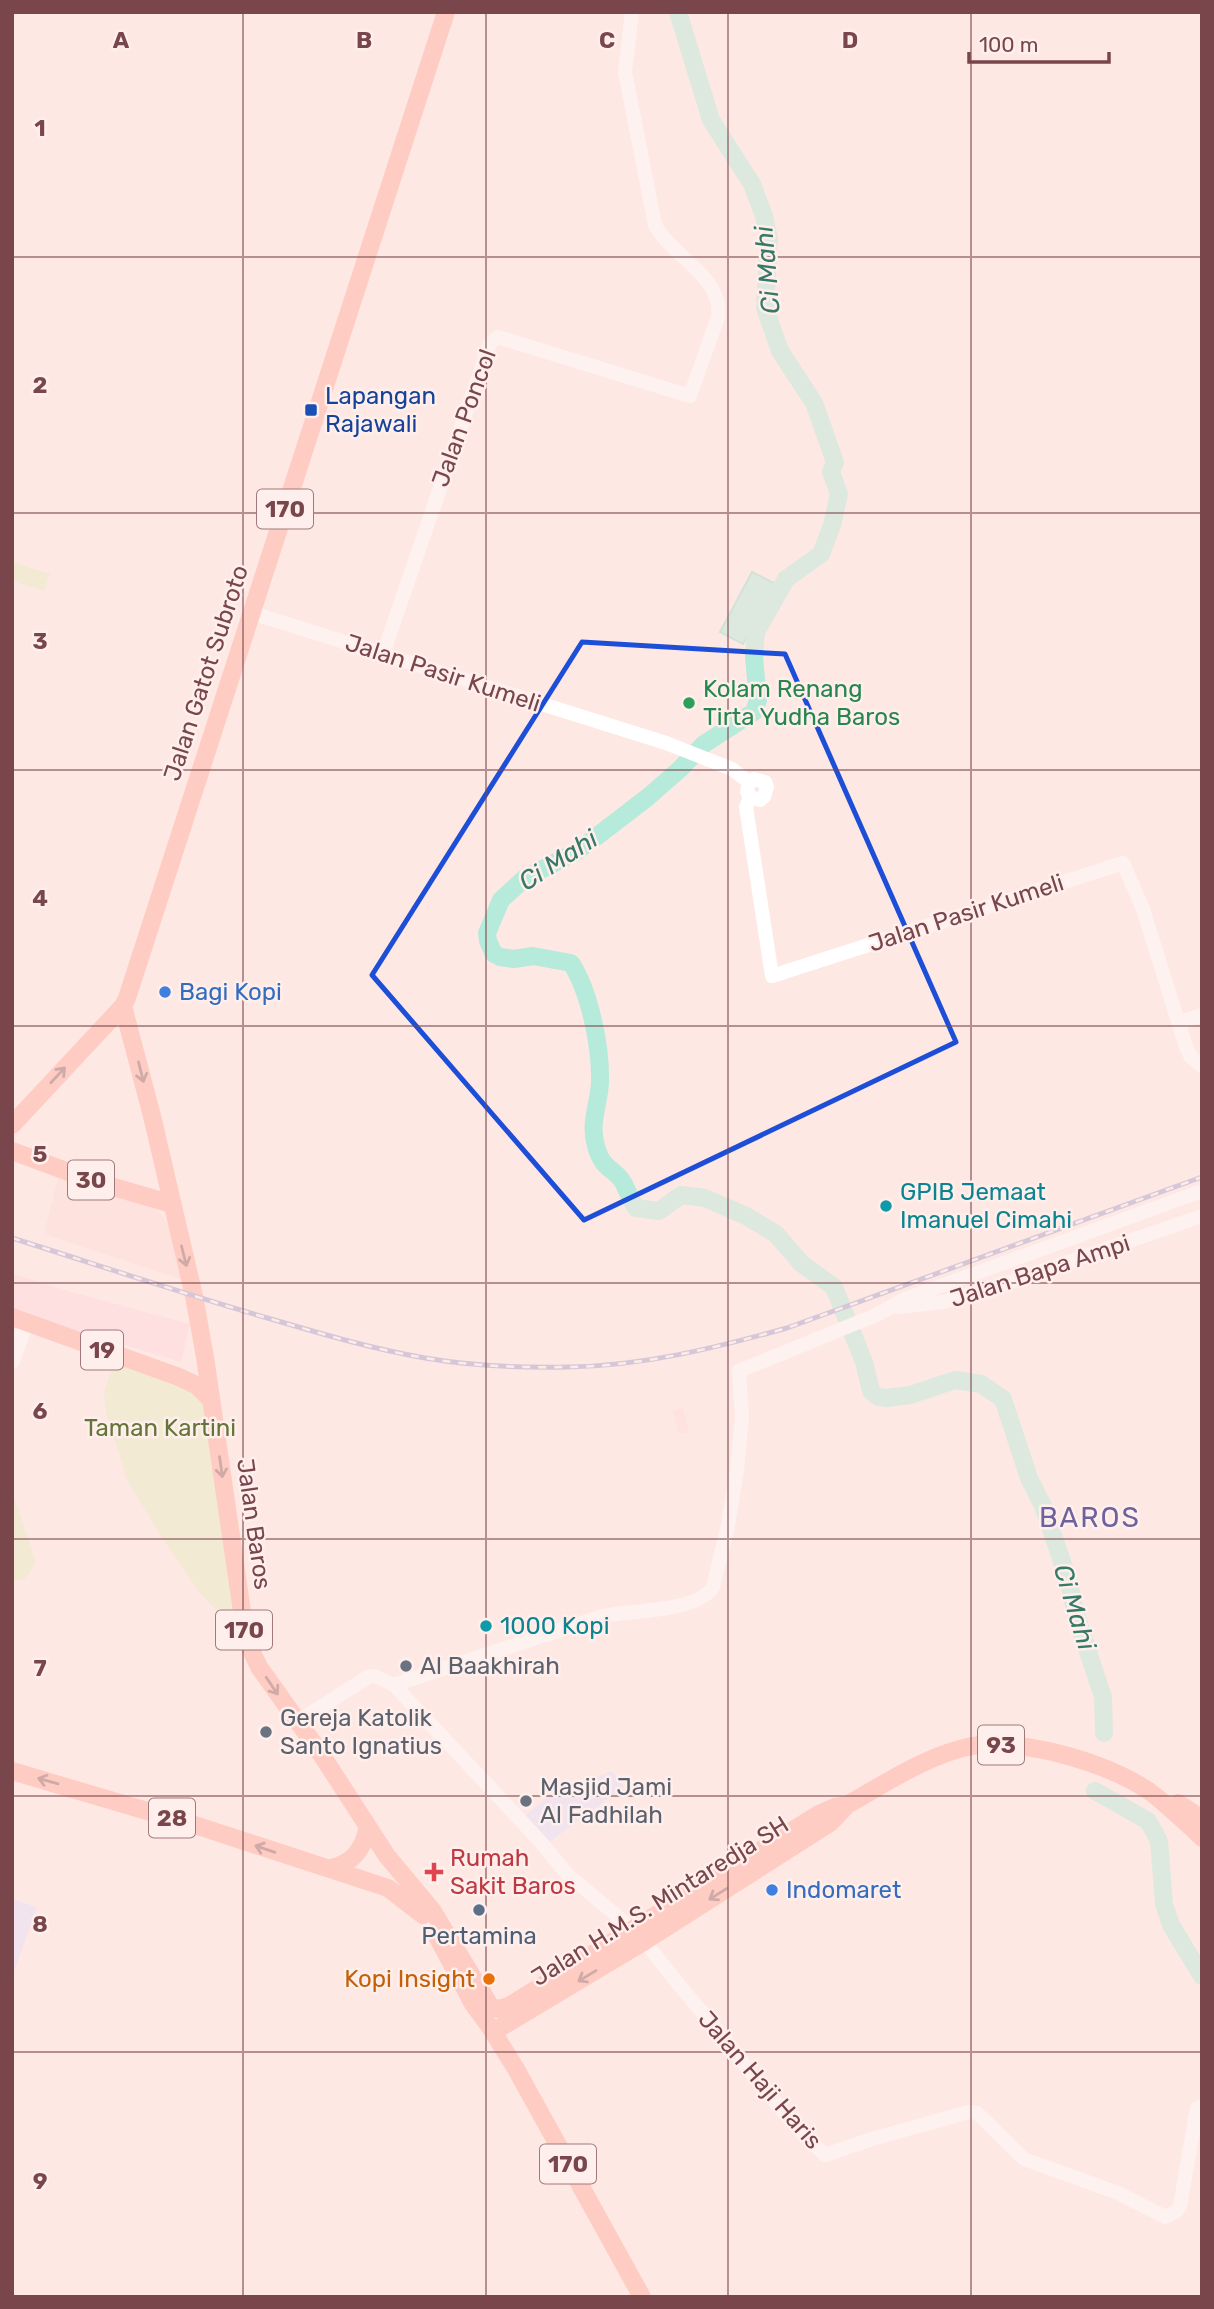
<svg xmlns="http://www.w3.org/2000/svg" width="1214" height="2309" viewBox="0 0 1214 2309" font-family="Rubik,sans-serif">
<style>
.residential{fill:#fcdbd7}
.commercial{fill:#ffd7dd}
.education{fill:#e5e0fb}
.green{fill:#e7edc0}
.water{fill:#b6eada;stroke:#9bddc9;stroke-width:2}
.lines{fill:none;stroke-linecap:round;stroke-linejoin:round}
.river{stroke:#b6eada;stroke-width:18}
.tertiary{stroke:#fff;stroke-width:14}
.secondary{stroke:#fff;stroke-width:16}
.primary{stroke:#ffac9a;stroke-width:18}
.rail-casing{stroke:#a4a1c9;stroke-width:5}
.rail{stroke:#ffefec;stroke-width:2.5;stroke-dasharray:8;stroke-linecap:butt}
.oneway{stroke:#9a605f}
.marked{fill:none;stroke:#1d4ed8;stroke-width:5;stroke-linejoin:round}
.grid{fill:none;stroke:#79464b;stroke-width:2;stroke-opacity:0.55}
.transit-dot{fill:#1a4fb4;stroke:#ffefec;stroke-width:2.5}
.leisure-dot{fill:#2e9e5b;stroke:#ffefec;stroke-width:2.5}
.shop-dot{fill:#3f7fe0;stroke:#ffefec;stroke-width:2.5}
.culture-dot{fill:#0f9aa8;stroke:#ffefec;stroke-width:2.5}
.worship-dot{fill:#6b7280;stroke:#ffefec;stroke-width:2.5}
.health-dot{fill:#e0444e;stroke:#ffefec;stroke-width:2.5}
.service-dot{fill:#5c6f8a;stroke:#ffefec;stroke-width:2.5}
.food-dot{fill:#e8710a;stroke:#ffefec;stroke-width:2.5}
.labels{text-anchor:middle;stroke-width:5;stroke-linejoin:round;paint-order:stroke}
.shield{fill:#ffefec;stroke:#a1797b;stroke-width:2}
.shield-label{font-size:23px;font-weight:bold;fill:#79464b}
.transit-label{font-size:24px;fill:#164399;stroke:#ffefec;text-anchor:start}
.street-label{font-size:24px;fill:#79464b;stroke:#ffefec}
.leisure-label{font-size:24px;fill:#27864d;stroke:#ffefec;text-anchor:start}
.shop-label{font-size:24px;fill:#366cbe;stroke:#ffefec;text-anchor:start}
.culture-label{font-size:24px;fill:#0d838f;stroke:#ffefec;text-anchor:start}
.park-label{font-size:24px;fill:#657438;stroke:#ffefec}
.worship-label{font-size:24px;fill:#5b616d;stroke:#ffefec;text-anchor:start}
.health-label{font-size:24px;fill:#be3a42;stroke:#ffefec;text-anchor:start}
.service-label{font-size:24px;fill:#4e5e75;stroke:#ffefec}
.food-label{font-size:24px;fill:#c56008;stroke:#ffefec;text-anchor:end}
.water-label{font-size:26px;font-style:italic;fill:#367966;stroke:#ffefec}
.quarter-label{font-size:28px;letter-spacing:2px;fill:#6e619e;stroke:#ffefec}
.grid-label{font-size:23px;text-anchor:middle;font-weight:bold;fill:#79464b;stroke:#ffefec;stroke-width:5;stroke-linejoin:round;paint-order:stroke}
</style>
<rect width="100%" height="100%" fill="#fee8e4"/>
<path class="residential" d="M 59,1175 L 145,1202 L 161,1214 L 176,1238 L 186,1281 L 44,1234 Z
M 683,1408 L 689,1432 L 679,1434 L 673,1411 Z"/>
<path class="commercial" d="M 12,1273 L 71,1292 L 190,1324 L 181,1362 L 12,1311 Z"/>
<path class="education" d="M 612,1771 L 624,1787 L 548,1843 L 525,1816 L 546,1798 Z
M 12,1899 L 37,1907 L 13,1975 L 12,1975 Z"/>
<path class="green" d="M 12,562 L 50,574 L 44,591 L 12,581 Z
M 114,1360 L 197,1390 L 206,1409 L 238,1621 L 218,1612 L 200,1593 L 162,1538 L 127,1480 L 106,1413 L 104,1393 Z
M 12,1490 L 36,1563 L 24,1580 L 12,1581 Z"/>
<path class="water" d="M 752,572 L 776,584 L 743,644 L 720,632 Z"/>
<g class="lines">
<path class="river" d="M 678,12 L 711,120 L 752,184 L 764,216 L 769,239 L 765,308 L 780,351 L 814,403 L 835,462 L 831,472 L 839,494 L 832,525 L 821,554 L 786,579 L 756,632 L 754,657 L 758,700 L 754,712 L 704,744 L 680,769 L 648,797 L 596,837 L 574,853 L 525,878 L 501,900 L 487,933 L 488,941 L 494,954 L 500,957 L 514,959 L 533,956 L 571,963 C 590,992 601,1048 600,1082 C 599,1105 589,1123 596,1146 C 603,1172 616,1168 624,1184 C 628,1192 631,1200 636,1208 L 659,1211 L 681,1195 L 705,1198 L 746,1216 L 776,1234 L 802,1264 L 834,1287 L 864,1362 L 871,1391 L 878,1397 L 887,1398 L 910,1395 L 955,1380 L 981,1384 L 1003,1399 L 1029,1478 L 1043,1506 L 1069,1582 L 1076,1615 L 1103,1697 L 1104,1733
M 1095,1791 L 1148,1821 L 1159,1841 L 1164,1904 L 1171,1925 L 1202,1976"/>
<path class="tertiary" d="M 252,613 L 666,743 L 732,769 L 749,782
M 383,654 L 490,343 L 498,337 L 690,396 L 718,317 C 724,277 672,257 655,225 L 625,72 L 632,12
M 750,797 L 760,800 L 764,797 L 767,787 L 765,782 L 754,779 L 749,782 L 747,792 L 750,797 L 746,807 L 772,976 L 1123,863 L 1143,909 L 1186,1047 L 1191,1057 L 1202,1066
M 1178,1023 L 1202,1015
M 899,1307 L 943,1302 L 1004,1284 L 1202,1216
M 394,1685 L 603,1616 C 632,1610 698,1612 713,1587 L 728,1525 L 737,1470 L 742,1417 L 739,1371 L 876,1315 L 905,1299 L 1202,1191
M 297,1722 L 368,1677 L 375,1676 L 394,1685 L 538,1839 L 567,1874 L 623,1921 L 630,1932
M 645,1941 C 670,1976 699,2008 726,2041 C 758,2081 788,2121 825,2155 L 875,2138 L 969,2112 L 977,2113 L 1024,2159 L 1118,2193 L 1165,2217 L 1177,2211 L 1180,2206 L 1197,2108 L 1202,2106"/>
<path class="secondary" d="M 12,1361 L 26,1322"/>
<path class="primary" d="M 123,1006 L 152,1116 L 194,1296 L 205,1357 L 246,1639 L 259,1667 L 321,1754 L 387,1856 L 432,1910 L 491,2007 L 498,2009 L 509,2006 L 819,1814 L 835,1807 L 847,1805 C 886,1783 927,1755 972,1746 C 1022,1737 1119,1765 1158,1798 C 1173,1811 1188,1824 1202,1838
M 12,1125 L 123,1006 L 127,998 L 446,12
M 12,1151 L 93,1181 L 172,1204
M 12,1317 L 179,1377 L 196,1385 L 211,1400
M 12,1771 L 201,1827 L 388,1888 L 423,1915
M 1178,1803 L 1202,1819
M 330,1868 C 353,1864 363,1849 368,1827
M 438,1938 L 473,2004 L 490,2027 L 516,2069 L 642,2297
M 493,2032 L 645,1941 L 830,1823 L 847,1805"/>
<g class="rail-casing">
<path id="rail" d="M 12,1238 C 98,1265 184,1294 271,1319 C 322,1334 373,1349 425,1358 C 472,1366 521,1368 568,1367 C 643,1366 715,1348 787,1328 L 1202,1177"/>
</g>
<use href="#rail" class="rail"/>
</g>
<defs><path id="oneway-shaft" d="M-6 0H5M1.5-3L5.5 0L1.5 3" fill="none" stroke-width="1.6" stroke-linecap="round" stroke-linejoin="round" transform="scale(1.75)"/></defs>
<g class="oneway">
<use href="#oneway-shaft" transform="translate(141 1072) rotate(76)"/>
<use href="#oneway-shaft" transform="translate(58 1075) rotate(-47)"/>
<use href="#oneway-shaft" transform="translate(184 1256) rotate(76)"/>
<use href="#oneway-shaft" transform="translate(221 1467) rotate(82)"/>
<use href="#oneway-shaft" transform="translate(272 1686) rotate(56)"/>
<use href="#oneway-shaft" transform="translate(48 1781) rotate(-164)"/>
<use href="#oneway-shaft" transform="translate(265 1849) rotate(-161)"/>
<use href="#oneway-shaft" transform="translate(718 1894) rotate(148)"/>
<use href="#oneway-shaft" transform="translate(587 1976) rotate(149)"/>
</g>
<path d="M0 0H1214V2309H0ZM 582,642 L 785,654 L 956,1042 L 584,1220 L 372,975 Z" fill="#fee8e4" fill-opacity=".55" fill-rule="evenodd"/>
<path class="marked" d="M 582,642 L 785,654 L 956,1042 L 584,1220 L 372,975 Z"/>
<path class="grid" d="M 243,12 L 243,2297M 486,12 L 486,2297M 728,12 L 728,2297M 971,12 L 971,2297M 12,257 L 1202,257M 12,513 L 1202,513M 12,770 L 1202,770M 12,1026 L 1202,1026M 12,1283 L 1202,1283M 12,1539 L 1202,1539M 12,1796 L 1202,1796M 12,2052 L 1202,2052"/>
<rect class="transit-dot" x="304" y="403" width="14" height="14" rx="3.5"/>
<circle class="leisure-dot" cx="689" cy="703" r="7"/>
<g class="shop-dot">
<circle cx="165" cy="992" r="7"/>
<circle cx="772" cy="1890" r="7"/>
</g>
<g class="culture-dot">
<circle cx="886" cy="1206" r="7"/>
<circle cx="486" cy="1626" r="7"/>
</g>
<g class="worship-dot">
<circle cx="406" cy="1666" r="7"/>
<circle cx="266" cy="1732" r="7"/>
<circle cx="526" cy="1801" r="7"/>
</g>
<path class="health-dot" d="M430.5 1861.5h7v7h7v7h-7v7h-7v-7h-7v-7h7z"/>
<circle class="service-dot" cx="479" cy="1910" r="7"/>
<circle class="food-dot" cx="489" cy="1979" r="7"/>
<g class="labels">
<g class="shield">
<rect x="257" y="489.5" width="56" height="39" rx="5"/>
<rect x="68" y="1160.5" width="46" height="39" rx="5"/>
<rect x="81" y="1330.5" width="42" height="39" rx="5"/>
<rect x="216" y="1610.5" width="56" height="39" rx="5"/>
<rect x="978" y="1725.5" width="46" height="39" rx="5"/>
<rect x="149" y="1798.5" width="46" height="39" rx="5"/>
<rect x="540" y="2144.5" width="56" height="39" rx="5"/>
</g>
<g class="shield-label">
<text x="285" y="517">170</text>
<text x="91" y="1188">30</text>
<text x="102" y="1358">19</text>
<text x="244" y="1638">170</text>
<text x="1001" y="1753">93</text>
<text x="172" y="1826">28</text>
<text x="568" y="2172">170</text>
</g>
<g class="transit-label">
<text x="325" y="404">Lapangan<tspan x="325" dy="28">Rajawali</tspan></text>
</g>
<g class="street-label">
<text transform="translate(464 418) rotate(-70)" y="8">Jalan Poncol</text>
<text transform="translate(206 673) rotate(-72)" y="8">Jalan Gatot Subroto</text>
<text transform="translate(443 673) rotate(18)" y="8">Jalan Pasir Kumeli</text>
<text transform="translate(966 913) rotate(-18)" y="8">Jalan Pasir Kumeli</text>
<text transform="translate(1040 1271) rotate(-18)" y="8">Jalan Bapa Ampi</text>
<text transform="translate(254 1524) rotate(82)" y="8">Jalan Baros</text>
<text transform="translate(660 1901) rotate(-32)" y="8">Jalan H.M.S. Mintaredja SH</text>
<text transform="translate(760 2080) rotate(49)" y="8">Jalan Haji Haris</text>
</g>
<g class="leisure-label">
<text x="703" y="697">Kolam Renang<tspan x="703" dy="28">Tirta Yudha Baros</tspan></text>
</g>
<g class="shop-label">
<text x="179" y="1000">Bagi Kopi</text>
<text x="786" y="1898">Indomaret</text>
</g>
<g class="culture-label">
<text x="900" y="1200">GPIB Jemaat<tspan x="900" dy="28">Imanuel Cimahi</tspan></text>
<text x="500" y="1634">1000 Kopi</text>
</g>
<g class="park-label">
<text x="160" y="1436">Taman Kartini</text>
</g>
<g class="worship-label">
<text x="420" y="1674">Al Baakhirah</text>
<text x="280" y="1726">Gereja Katolik<tspan x="280" dy="28">Santo Ignatius</tspan></text>
<text x="540" y="1795">Masjid Jami<tspan x="540" dy="28">Al Fadhilah</tspan></text>
</g>
<g class="health-label">
<text x="450" y="1866">Rumah<tspan x="450" dy="28">Sakit Baros</tspan></text>
</g>
<g class="service-label">
<text x="479" y="1944">Pertamina</text>
</g>
<g class="food-label">
<text x="475" y="1987">Kopi Insight</text>
</g>
<g class="water-label">
<text transform="translate(767 270) rotate(-95)" y="9">Ci Mahi</text>
<text transform="translate(558 860) rotate(-33)" y="9">Ci Mahi</text>
<text transform="translate(1075 1607) rotate(73)" y="9">Ci Mahi</text>
</g>
<g class="quarter-label">
<text x="1090" y="1527">BAROS</text>
</g>
</g>
<g class="grid-label">
<text x="121" y="48">A</text>
<text x="364" y="48">B</text>
<text x="607" y="48">C</text>
<text x="850" y="48">D</text>
<text x="40" y="136">1</text>
<text x="40" y="393">2</text>
<text x="40" y="649">3</text>
<text x="40" y="906">4</text>
<text x="40" y="1162">5</text>
<text x="40" y="1419">6</text>
<text x="40" y="1676">7</text>
<text x="40" y="1932">8</text>
<text x="40" y="2189">9</text>
</g>
<rect width="1214" height="2309" fill="none" stroke="#79464b" stroke-width="28"/>
<path d="M969 52v10h140v-10" fill="none" stroke="#79464b" stroke-width="3.5"/>
<text x="979" y="52" font-size="21" fill="#79464b" stroke="#ffefec" stroke-width="5" paint-order="stroke">100 m</text>
</svg>
